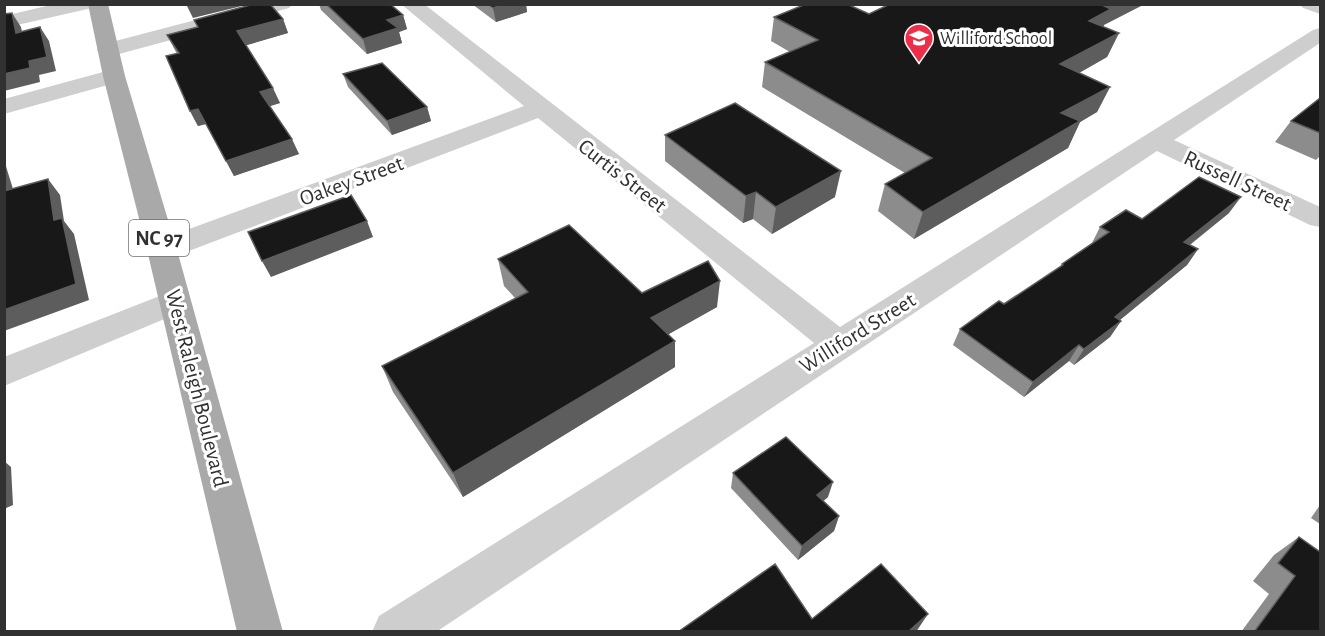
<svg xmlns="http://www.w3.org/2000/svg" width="1325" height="636" viewBox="0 0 1325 636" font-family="'Alegreya Sans',sans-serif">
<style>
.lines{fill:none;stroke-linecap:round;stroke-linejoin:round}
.minor{fill:#cecece;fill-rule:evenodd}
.major{fill:#a9a9a9;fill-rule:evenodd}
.wall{fill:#8c8c8c}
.shaded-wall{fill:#5d5d5d}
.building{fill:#181818;stroke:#5d5d5d;stroke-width:1.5}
.labels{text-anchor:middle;stroke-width:6;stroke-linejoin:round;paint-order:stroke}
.far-poi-label{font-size:18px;fill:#313131;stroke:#fff;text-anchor:start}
.shield{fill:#fff;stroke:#6f6f6f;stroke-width:1.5}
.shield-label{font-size:21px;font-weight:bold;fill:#313131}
.street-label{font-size:22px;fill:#313131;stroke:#fff}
</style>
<rect width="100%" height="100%" fill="#fff"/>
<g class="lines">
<path class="minor" d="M 55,4 L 95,4 L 92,8 L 4,28 L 4,16 Z
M 257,4 L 292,4 L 289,8 L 108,57 L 100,55 L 97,50 L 100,45 Z
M 401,4 L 424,4 L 840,327 L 1313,30 L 1320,28 L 1320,43 L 1174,140 L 1320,207 L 1320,227 L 1310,225 L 1157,151 L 436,632 L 372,632 L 379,616 L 814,343 L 538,118 L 173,257 L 162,260 L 151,257 L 147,250 L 151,243 L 524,106 Z
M 1300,4 L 1320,4 L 1320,14 L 1303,8 Z
M 114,69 L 122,71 L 125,76 L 122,81 L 4,114 L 4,99 Z
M 175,290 L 186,294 L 191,302 L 186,310 L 4,386 L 4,357 Z"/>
<path class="major" d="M 88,4 L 108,4 L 125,76 L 177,250 L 283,632 L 237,632 L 147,250 L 103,76 Z"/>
</g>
<path class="wall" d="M 319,4 L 390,4 L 403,15 L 407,29 L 399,32 L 402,43 L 367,54 L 321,10 Z
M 472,4 L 526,4 L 527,12 L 496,22 Z
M 869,14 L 1104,25 L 1103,27 L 1119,33 L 1107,57 L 1079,73 L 1110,87 L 1097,112 L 1080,122 L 1068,148 L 914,239 L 878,211 L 885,184 L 905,173 L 762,87 L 765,62 L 790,52 L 771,41 L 774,17 Z
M 283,19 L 288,33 L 246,45 L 280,103 L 270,106 L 299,154 L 234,176 L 206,124 L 198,126 L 190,111 L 177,54 L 167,35 Z
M 343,74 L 427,107 L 431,121 L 392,135 L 348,87 Z
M 1320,98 L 1320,156 L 1316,160 L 1275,142 L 1291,121 Z
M 665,135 L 835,197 L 772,234 L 753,219 L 743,223 L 665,161 Z
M 1229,213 L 1190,245 L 1198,249 L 1187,265 L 1120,320 L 1121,321 L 1110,337 L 1074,365 L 1069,361 L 1024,397 L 953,345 L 960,329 L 1004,304 L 1060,267 L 1062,264 L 1092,243 L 1100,227 L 1142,219 Z
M 498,259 L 642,293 L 717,307 L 669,334 L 675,367 L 463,497 L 393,392 L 382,366 L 515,298 L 504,286 Z
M 733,473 L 828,497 L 823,501 L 839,516 L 834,531 L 798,560 L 731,488 Z
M 1320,505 L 1320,524 L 1311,518 Z
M 1299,537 L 1320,632 L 1241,632 L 1269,594 L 1253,581 L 1274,555 Z"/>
<path class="shaded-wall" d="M 191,4 L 250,4 L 193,18 L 187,6 Z
M 504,4 L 526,4 L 527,12 L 496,22 L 493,8 Z
M 1108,4 L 1145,4 L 1104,25 L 1101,33 L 1089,21 L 1104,6 Z
M 12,13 L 21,27 L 25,47 L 16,33 Z
M 403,15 L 407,29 L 399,32 L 402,43 L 367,54 L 363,39 L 387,20 Z
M 283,19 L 288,33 L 244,46 L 237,31 Z
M 40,27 L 49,41 L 56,71 L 39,75 L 40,82 L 4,91 L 4,74 Z
M 1119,33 L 1107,57 L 1049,90 L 1060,64 Z
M 1110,87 L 1097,112 L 1080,122 L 1068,148 L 914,239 L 923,212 L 1061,113 Z
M 273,88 L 280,103 L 267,107 L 260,92 Z
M 427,107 L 431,121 L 392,135 L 387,121 Z
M 198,109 L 206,124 L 198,126 L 190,111 Z
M 292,139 L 299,154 L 234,176 L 226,161 Z
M 4,160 L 13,189 L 4,192 Z
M 841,171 L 835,197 L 772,234 L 776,207 Z
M 48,179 L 60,195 L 64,221 L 74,234 L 89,300 L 4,331 L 4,310 L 54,220 Z
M 756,192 L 753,219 L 743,223 L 746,196 Z
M 1241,197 L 1229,213 L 1173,258 L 1184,242 Z
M 367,221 L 373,237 L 271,277 L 262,261 Z
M 1198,249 L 1187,265 L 1104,333 L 1115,317 Z
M 720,281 L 717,307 L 651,344 L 651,318 Z
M 1121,321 L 1110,337 L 1074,365 L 1084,349 Z
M 675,341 L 675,367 L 463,497 L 453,473 Z
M 1079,345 L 1069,361 L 1024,397 L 1033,382 Z
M 4,461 L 11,467 L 13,505 L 4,509 Z
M 833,482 L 828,497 L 813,510 L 817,495 Z
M 839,516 L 834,531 L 798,560 L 802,546 Z
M 928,614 L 916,632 L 908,632 Z"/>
<path class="building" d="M 254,4 L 270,4 L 283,19 L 237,31 L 273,88 L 260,92 L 292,139 L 226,161 L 198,109 L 190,111 L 166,56 L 179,53 L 167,35 L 198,27 L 194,20 Z
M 326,4 L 390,4 L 403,15 L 387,20 L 398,28 L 363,39 Z
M 488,4 L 504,4 L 493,8 Z
M 806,4 L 847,4 L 869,14 L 890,4 L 1108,4 L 1104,6 L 1111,9 L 1089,21 L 1119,33 L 1060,64 L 1110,87 L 1061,113 L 1080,121 L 923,212 L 885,184 L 932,158 L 765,62 L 818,40 L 774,17 Z
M 12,13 L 16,33 L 40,27 L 47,57 L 29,61 L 30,68 L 4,74 L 4,14 Z
M 382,63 L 427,107 L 387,121 L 343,74 Z
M 1320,98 L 1320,133 L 1291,121 Z
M 735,103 L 841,171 L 776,207 L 756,192 L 746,196 L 665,135 Z
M 1199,177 L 1241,197 L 1184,242 L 1198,249 L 1115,317 L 1121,321 L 1084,349 L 1079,345 L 1033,382 L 960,329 L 999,301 L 1004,304 L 1063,265 L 1062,264 L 1109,232 L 1100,227 L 1126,210 L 1142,219 Z
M 48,179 L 54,220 L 62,218 L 76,284 L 4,310 L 4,191 Z
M 351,195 L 367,221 L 262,261 L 248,232 Z
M 569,225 L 642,293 L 708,261 L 720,281 L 651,318 L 675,341 L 453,473 L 382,366 L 528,292 L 498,259 Z
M 786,437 L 833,482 L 817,495 L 839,516 L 802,546 L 733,473 Z
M 1299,537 L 1320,552 L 1320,632 L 1254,632 L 1295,576 L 1278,563 Z
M 775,564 L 812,619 L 881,564 L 928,614 L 908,632 L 678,632 Z"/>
<defs>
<g id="school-pin" transform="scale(1.5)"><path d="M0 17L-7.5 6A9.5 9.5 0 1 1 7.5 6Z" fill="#ed2e48" stroke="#fff"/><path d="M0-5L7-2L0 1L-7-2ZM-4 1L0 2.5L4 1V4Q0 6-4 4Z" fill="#fff"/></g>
</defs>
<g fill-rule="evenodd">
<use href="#school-pin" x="919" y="38"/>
</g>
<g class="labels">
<g class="far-poi-label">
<text x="940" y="44">Williford School</text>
</g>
<rect class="shield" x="129" y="220" width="60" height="36" rx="4.5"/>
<g class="shield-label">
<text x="159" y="245">NC 97</text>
</g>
<g class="street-label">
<text transform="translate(623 175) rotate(38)" y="8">Curtis Street</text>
<text transform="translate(351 180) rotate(-20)" y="8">Oakey Street</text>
<text transform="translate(1238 180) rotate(25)" y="8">Russell Street</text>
<text transform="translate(857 332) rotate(-32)" y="8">Williford Street</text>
<text transform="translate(198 388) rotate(76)" y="8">West Raleigh Boulevard</text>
</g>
</g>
<rect width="1325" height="636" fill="none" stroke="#313131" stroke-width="12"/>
</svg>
